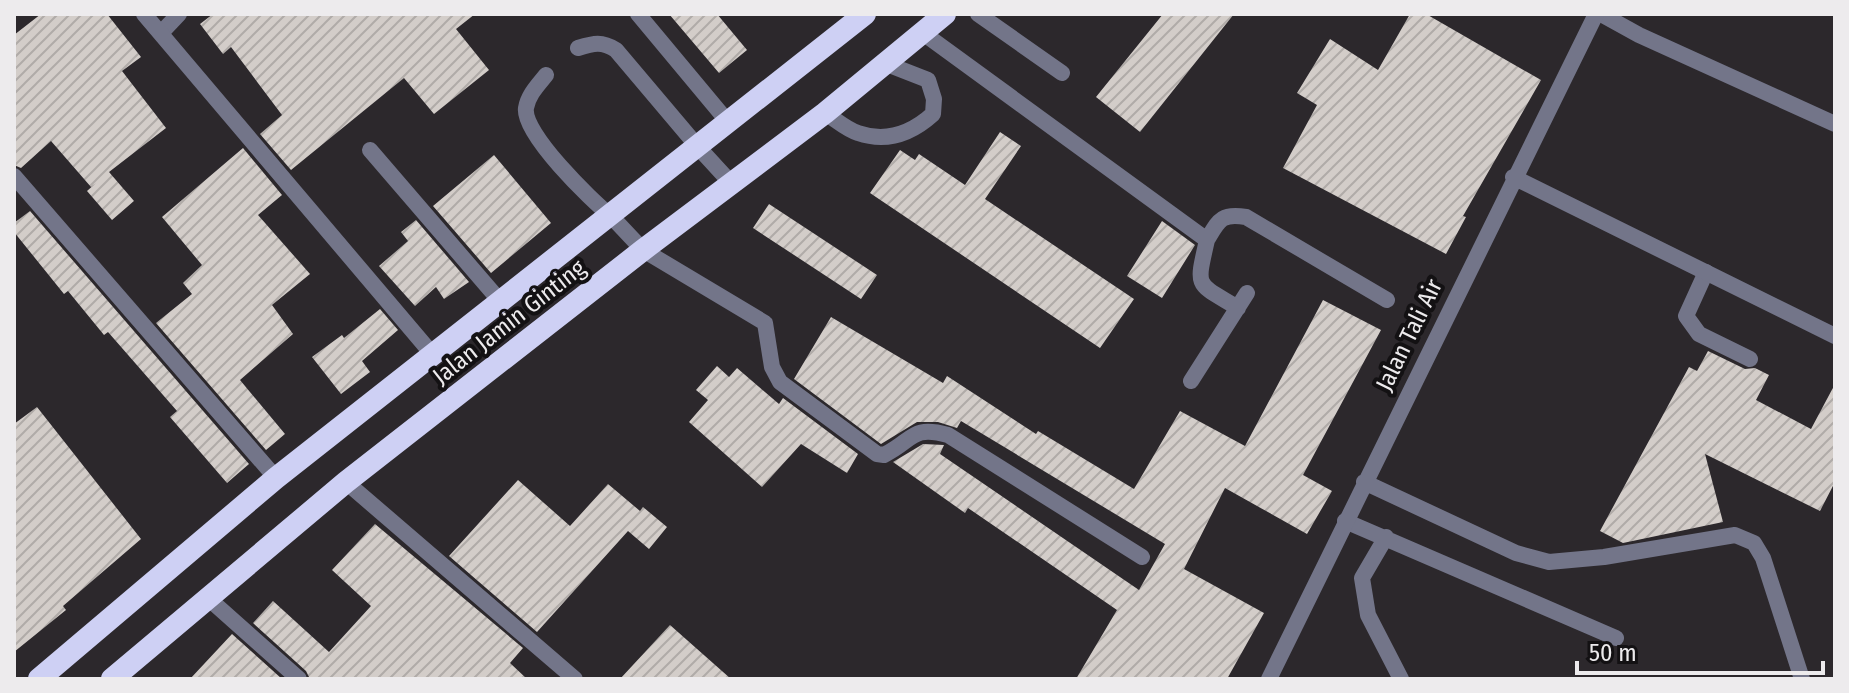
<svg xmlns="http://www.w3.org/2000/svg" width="1849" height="693" viewBox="0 0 1849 693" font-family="'Fira Sans Condensed',sans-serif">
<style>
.building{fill:url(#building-hatch)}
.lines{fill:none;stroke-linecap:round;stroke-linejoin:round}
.service{stroke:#737589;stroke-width:16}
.minor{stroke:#737589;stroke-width:16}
.trunk{stroke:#ced0f4;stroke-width:22}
.labels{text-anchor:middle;stroke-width:8;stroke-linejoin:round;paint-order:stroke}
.street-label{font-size:24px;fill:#edebed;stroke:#131113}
</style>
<defs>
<pattern id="building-hatch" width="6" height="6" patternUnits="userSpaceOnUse" patternTransform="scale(2)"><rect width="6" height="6" fill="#d3cdc9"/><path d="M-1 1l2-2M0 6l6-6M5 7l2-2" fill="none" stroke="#b0aba8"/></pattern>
</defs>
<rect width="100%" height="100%" fill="#2c282c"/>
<path class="building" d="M 41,14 L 107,14 L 141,57 L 122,71 L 166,128 L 109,172 L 134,201 L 112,220 L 87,191 L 96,183 L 91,187 L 51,141 L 21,168 L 14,165 L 14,35 Z
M 213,14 L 475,14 L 456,29 L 489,70 L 434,114 L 404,78 L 291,170 L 260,134 L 282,115 L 231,47 L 223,54 L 200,24 Z
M 669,14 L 717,14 L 747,50 L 719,73 Z
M 1163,14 L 1234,14 L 1140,132 L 1096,97 Z
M 1410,14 L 1426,14 L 1541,80 L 1463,216 L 1466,217 L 1446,254 L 1283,168 L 1317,105 L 1297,93 L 1330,39 L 1378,70 Z
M 1000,132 L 1021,146 L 985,199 L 1134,299 L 1100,348 L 870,193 L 900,150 L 915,160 L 919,154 L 965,185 Z
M 243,148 L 282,195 L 258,215 L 310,274 L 272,305 L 293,334 L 240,380 L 285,434 L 266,450 L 156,323 L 192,294 L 183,283 L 202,265 L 162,217 Z
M 494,155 L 551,223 L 491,273 L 433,206 Z
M 769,204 L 877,275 L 861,299 L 753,228 Z
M 30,211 L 249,464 L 227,483 L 170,417 L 177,411 L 108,332 L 104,335 L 68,291 L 64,294 L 14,232 L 14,223 Z
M 416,220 L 469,282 L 444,299 L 436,287 L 415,306 L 379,266 L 408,241 L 401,232 Z
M 1162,221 L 1195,245 L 1162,298 L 1127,276 Z
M 1323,300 L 1381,330 L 1303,475 L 1332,491 L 1307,534 L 1225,488 L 1184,569 L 1264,613 L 1227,679 L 1076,679 L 1117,610 L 968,508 L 965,513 L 893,462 L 923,444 L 944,445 L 940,454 L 1139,590 L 1165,544 L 961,421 L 957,428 L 938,422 L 917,422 L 881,444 L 794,379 L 831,317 L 943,383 L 947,376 L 1036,434 L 1038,431 L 1134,489 L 1180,411 L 1245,446 Z
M 380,309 L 398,330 L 362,361 L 370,372 L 341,394 L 312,357 L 342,335 L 344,338 Z
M 1708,351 L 1745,369 L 1755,368 L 1769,375 L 1756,400 L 1811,429 L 1835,384 L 1835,482 L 1820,511 L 1705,454 L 1723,522 L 1623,543 L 1600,531 L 1689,367 L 1697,371 Z
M 717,366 L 729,377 L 737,368 L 779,404 L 783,398 L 858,454 L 847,473 L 801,444 L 762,487 L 689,422 L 708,400 L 696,390 Z
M 37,407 L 141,539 L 63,606 L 66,610 L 14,652 L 14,424 Z
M 518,480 L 570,526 L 608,484 L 640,511 L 643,507 L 667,527 L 649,549 L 628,531 L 537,632 L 449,556 Z
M 375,524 L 523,648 L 510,663 L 527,679 L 310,679 L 306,671 L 253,623 L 273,601 L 329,652 L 371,606 L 332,570 Z
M 670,625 L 731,679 L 620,679 Z
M 232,634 L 282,679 L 190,679 Z"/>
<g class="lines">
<path class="service" d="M 638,14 L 728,122
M 978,14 L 1062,73
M 1601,14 L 1639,35 L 1835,124
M 161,33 L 179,14
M 923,33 L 1207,240 C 1219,220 1221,213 1246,217 L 1387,300
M 578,48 C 594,43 602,41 616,50 L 698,147 L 731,183
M 546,75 C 538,85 528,95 526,108 C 522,133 591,200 611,216
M 825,113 C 835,119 847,130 858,133 C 887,143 912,133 933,114 L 934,99 L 928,80 L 887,64
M 1207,240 C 1196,289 1195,282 1238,308
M 643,250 L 765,323 L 772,367 L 780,382 L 877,454 L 884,455 C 914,440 911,425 948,435 L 1142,557
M 1706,272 L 1686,316 L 1699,334 L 1750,359
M 1191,381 L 1247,293
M 1345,521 L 1616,638
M 1386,537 L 1362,578 L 1368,615 L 1401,679"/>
<path class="minor" d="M 144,14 L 433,355
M 370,150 L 500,301
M 14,176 L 276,478
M 1513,177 L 1835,336
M 611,216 L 643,250
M 346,482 L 575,679
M 1364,482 L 1516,553 L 1549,562 L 1604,557 L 1735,535 L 1754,543 L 1763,558 L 1802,679
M 208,598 L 299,679
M 1269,679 L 1596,14"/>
<path class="trunk" d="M 39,679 L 276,478 L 865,14
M 112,679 L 346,482 L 643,250 L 825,113 L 945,14"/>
</g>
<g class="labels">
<g class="street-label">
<text transform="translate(509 322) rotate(-38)" y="8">Jalan Jamin Ginting</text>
<text transform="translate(1409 335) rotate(-64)" y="8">Jalan Tali Air</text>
</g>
</g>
<rect width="1849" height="693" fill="none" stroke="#edebed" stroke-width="32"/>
<path d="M1577 661v12h246v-12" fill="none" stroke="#edebed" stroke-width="4"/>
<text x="1589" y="661" font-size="24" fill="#edebed" stroke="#131113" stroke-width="6" paint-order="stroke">50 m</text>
</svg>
